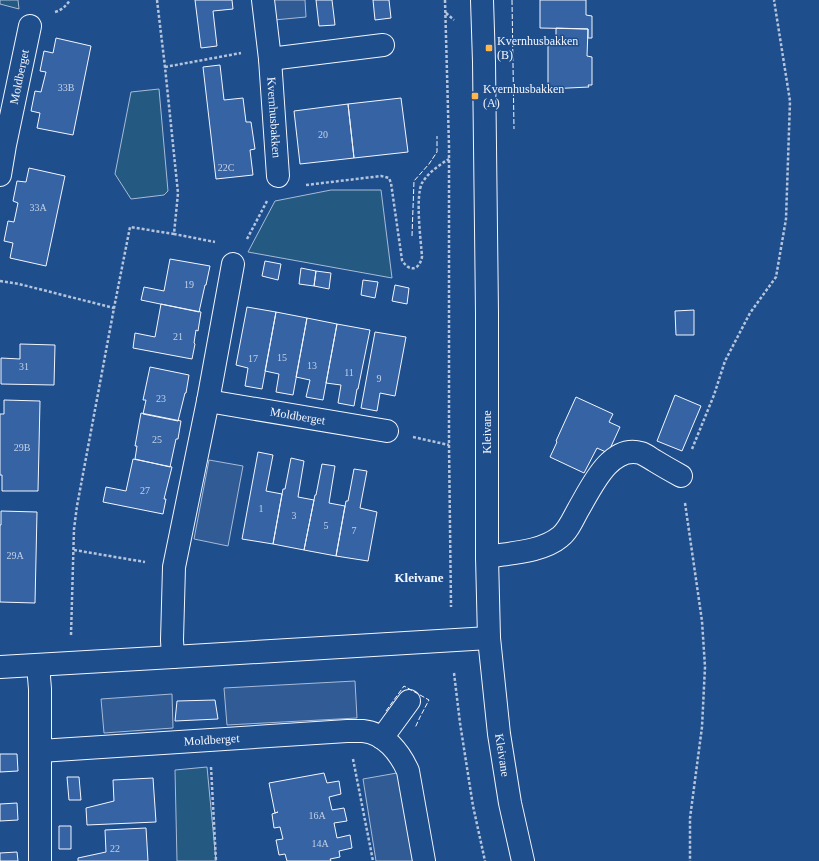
<svg xmlns="http://www.w3.org/2000/svg" width="819" height="861" viewBox="0 0 819 861" font-family="Georgia,serif">
<style>
.green{fill:#245a82;stroke:#a8bbd7}
.parking{fill:#305b95;stroke:#a8bbd7}
.building{fill:#3563a3;stroke:#f2f6ff}
.lines{fill:none;stroke-linecap:round;stroke-linejoin:round}
.minor-casing{stroke:#f2f6ff;stroke-width:24}
.path{stroke:#b3c4dc;stroke-width:2.5;stroke-dasharray:3 2;stroke-linecap:butt}
.minor{stroke:#1f4e8c;stroke-width:22}
.fence{stroke:#f2f6ff;stroke-width:1;stroke-dasharray:5 2;stroke-linecap:butt}
.poi-dot{fill:#ffb74d;stroke:#1f4e8c;stroke-width:1.5}
.labels{text-anchor:middle;stroke-width:3;stroke-linejoin:round;paint-order:stroke}
.number-label{font-size:10px;fill:#c3d1e8}
.poi-label{font-size:12px;fill:#f2f6ff;stroke:#1f4e8c;text-anchor:start}
.street-label{font-size:12px;fill:#f2f6ff;stroke:#1f4e8c}
.neighbourhood-label{font-size:13px;font-weight:bold;fill:#f2f6ff;stroke:#1f4e8c}
</style>
<rect width="100%" height="100%" fill="#1f4e8c"/>
<path class="green" d="M 0,0 L 18,0 L 19,9 L 0,4 Z
M 159,89 L 168,191 L 164,195 L 131,199 L 115,174 L 131,92 Z
M 331,190 L 381,190 L 392,278 L 248,252 L 275,201 Z
M 207,767 L 216,861 L 177,861 L 175,770 Z"/>
<path class="parking" d="M 272,0 L 305,0 L 306,17 L 274,20 Z
M 209,460 L 243,466 L 228,546 L 194,539 Z
M 355,681 L 357,718 L 227,725 L 224,688 Z
M 172,694 L 173,728 L 104,733 L 101,699 Z
M 397,773 L 419,861 L 376,861 L 363,779 Z"/>
<path class="building" d="M 195,0 L 232,0 L 233,9 L 213,11 L 217,46 L 201,48 Z
M 316,0 L 332,0 L 335,25 L 319,26 Z
M 373,0 L 389,0 L 391,18 L 375,20 Z
M 540,0 L 586,0 L 586,15 L 592,16 L 592,38 L 588,38 L 588,29 L 540,28 Z
M 556,28 L 588,29 L 587,56 L 592,57 L 592,85 L 588,85 L 589,87 L 548,89 L 548,41 L 556,42 Z
M 56,38 L 91,46 L 73,135 L 37,128 L 40,113 L 31,111 L 35,91 L 41,92 L 46,72 L 40,71 L 44,51 L 53,53 Z
M 220,65 L 224,100 L 243,98 L 246,122 L 251,122 L 255,149 L 250,150 L 253,175 L 216,179 L 203,67 Z
M 401,98 L 408,152 L 354,158 L 348,104 Z
M 348,104 L 354,158 L 300,164 L 294,111 Z
M 29,168 L 65,176 L 46,266 L 10,258 L 13,243 L 4,241 L 8,221 L 14,222 L 18,203 L 13,201 L 17,181 L 26,182 Z
M 170,259 L 210,266 L 206,285 L 205,285 L 199,312 L 141,300 L 144,287 L 164,291 Z
M 265,261 L 281,264 L 278,280 L 262,276 Z
M 301,268 L 316,271 L 314,286 L 299,284 Z
M 316,271 L 331,273 L 329,289 L 314,286 Z
M 363,280 L 378,282 L 375,298 L 361,295 Z
M 395,285 L 409,288 L 407,304 L 392,301 Z
M 161,304 L 201,312 L 198,331 L 196,330 L 194,343 L 195,344 L 192,359 L 133,348 L 135,333 L 155,337 Z
M 247,307 L 276,312 L 262,389 L 245,386 L 248,368 L 236,365 Z
M 694,310 L 694,335 L 676,335 L 675,311 Z
M 276,312 L 307,318 L 293,395 L 276,392 L 279,374 L 265,371 Z
M 307,318 L 337,324 L 323,400 L 306,397 L 310,380 L 296,377 Z
M 337,324 L 370,330 L 358,389 L 357,389 L 354,406 L 338,403 L 341,385 L 326,383 Z
M 375,332 L 406,337 L 395,396 L 380,393 L 377,411 L 361,408 Z
M 20,344 L 55,345 L 54,385 L 1,384 L 1,358 L 20,359 Z
M 150,367 L 189,375 L 186,393 L 185,393 L 178,421 L 143,414 L 146,400 L 143,400 Z
M 675,395 L 701,406 L 682,451 L 657,441 Z
M 576,397 L 613,414 L 609,422 L 620,427 L 608,453 L 597,448 L 584,473 L 550,457 L 557,442 L 556,441 Z
M 4,400 L 40,401 L 38,491 L 2,491 L 2,475 L 0,475 L 0,414 L 4,414 Z
M 141,413 L 181,421 L 178,439 L 176,439 L 170,467 L 135,459 L 137,446 L 135,446 Z
M 258,452 L 273,455 L 266,491 L 282,494 L 273,544 L 242,539 Z
M 291,458 L 304,461 L 298,497 L 314,500 L 304,550 L 273,544 L 283,489 L 285,489 Z
M 133,459 L 172,467 L 164,499 L 166,499 L 163,514 L 103,502 L 106,487 L 126,491 Z
M 322,464 L 335,466 L 329,503 L 345,506 L 336,556 L 304,550 L 315,495 L 316,495 Z
M 354,469 L 367,471 L 360,508 L 377,512 L 368,561 L 336,556 L 346,501 L 348,501 Z
M 1,511 L 37,512 L 35,603 L 0,602 L 0,525 L 1,525 Z
M 215,700 L 218,719 L 175,721 L 177,701 Z
M 0,754 L 17,754 L 18,771 L 0,772 Z
M 324,773 L 327,783 L 339,781 L 341,794 L 329,797 L 332,810 L 344,808 L 347,821 L 334,823 L 337,838 L 350,835 L 352,848 L 339,851 L 340,857 L 330,859 L 331,861 L 287,861 L 285,854 L 279,855 L 276,840 L 283,839 L 280,827 L 274,828 L 272,814 L 278,812 L 275,813 L 269,783 Z
M 67,777 L 79,777 L 81,800 L 69,800 Z
M 153,778 L 156,822 L 87,825 L 86,808 L 114,801 L 113,780 Z
M 17,803 L 18,820 L 0,821 L 0,804 Z
M 59,826 L 71,826 L 71,849 L 59,849 Z
M 146,828 L 148,861 L 78,861 L 78,858 L 106,852 L 105,830 Z
M 17,852 L 18,861 L 0,861 L 0,853 Z"/>
<g class="lines">
<g class="minor-casing">
<g id="minor">
<path id="s1" d="M 263,0 L 270,59 L 278,176"/>
<path id="s2" d="M 482,0 L 484,62 L 487,313 L 487,557 L 489,638 L 499,734 L 510,803 L 523,861"/>
<path d="M 270,59 L 383,45"/>
<path id="s3" d="M 0,175 L 5,145 L 30,26"/>
<path id="s4" d="M 208,401 L 387,431"/>
<path d="M 487,557 C 510,553 542,552 560,537 C 568,531 573,519 578,510 C 591,488 610,444 641,453 C 646,455 650,458 655,461 C 663,466 672,471 681,476"/>
<path d="M 173,657 L 172,640 L 174,567 L 208,401 L 233,264"/>
<path d="M 38,665 L 40,689 L 40,861"/>
<path d="M 0,667 L 173,657 L 489,638"/>
<path d="M 382,738 L 409,701"/>
<path id="s5" d="M 40,751 L 347,731 C 352,731 358,731 363,731 C 385,733 400,753 408,771 L 424,861"/>
</g>
</g>
<path class="path" d="M 157,0 L 165,67 L 178,193 L 174,234 L 215,242
M 445,0 L 449,146 L 449,445 L 451,607
M 55,12 C 62,10 66,6 70,0
M 446,13 L 454,20
M 165,67 L 241,53
M 306,185 L 381,176 L 389,178 L 391,183 L 402,260 C 409,272 419,271 422,257 C 421,241 415,197 422,183 C 428,173 439,165 449,159
M 247,239 L 267,201
M 0,281 L 19,284 L 114,308
M 413,437 L 449,445
M 692,449 L 714,395 L 725,361 L 750,313 L 776,277 L 786,219 L 790,101 L 774,0
M 685,503 L 702,621 L 705,667 L 702,727 L 690,818 L 690,861
M 74,550 L 145,562
M 71,635 L 74,529 L 77,506 L 114,308 L 130,227 L 174,234
M 454,673 L 460,723 L 473,806 L 485,861
M 353,759 L 373,861
M 211,767 L 216,861"/>
<use href="#minor" class="minor"/>
<path class="fence" d="M 512,0 L 514,129
M 412,236 L 414,181 L 429,164 L 437,152 L 437,136
M 386,711 L 404,686 L 429,700 L 420,717 L 415,728"/>
</g>
<g class="poi-dot">
<rect x="485" y="44" width="8" height="8" rx="2"/>
<rect x="471" y="92" width="8" height="8" rx="2"/>
</g>
<g class="labels">
<g class="number-label">
<text x="66" y="91">33B</text>
<text x="323" y="138">20</text>
<text x="226" y="171">22C</text>
<text x="38" y="211">33A</text>
<text x="189" y="288">19</text>
<text x="178" y="340">21</text>
<text x="282" y="361">15</text>
<text x="253" y="362">17</text>
<text x="312" y="369">13</text>
<text x="24" y="370">31</text>
<text x="349" y="376">11</text>
<text x="379" y="382">9</text>
<text x="161" y="402">23</text>
<text x="157" y="443">25</text>
<text x="22" y="451">29B</text>
<text x="145" y="494">27</text>
<text x="261" y="512">1</text>
<text x="294" y="519">3</text>
<text x="326" y="529">5</text>
<text x="354" y="534">7</text>
<text x="15" y="559">29A</text>
<text x="317" y="819">16A</text>
<text x="320" y="847">14A</text>
<text x="115" y="852">22</text>
</g>
<g class="poi-label">
<text x="497" y="45">Kvernhusbakken<tspan x="497" dy="14">(B)</tspan></text>
<text x="483" y="93">Kvernhusbakken<tspan x="483" dy="14">(A)</tspan></text>
</g>
<g class="street-label">
<text dy="4" stroke="none"><textPath href="#s3" startOffset="100">Moldberget</textPath></text>
<text dy="4" stroke="none"><textPath href="#s1" startOffset="118">Kvernhusbakken</textPath></text>
<text dy="4" stroke="none"><textPath href="#s4" startOffset="91">Moldberget</textPath></text>
<text transform="translate(487 432) rotate(-90)" y="4">Kleivane</text>
<text dy="4" stroke="none"><textPath href="#s5" startOffset="172">Moldberget</textPath></text>
<text dy="4" stroke="none"><textPath href="#s2" startOffset="756">Kleivane</textPath></text>
</g>
<g class="neighbourhood-label">
<text x="419" y="582">Kleivane</text>
</g>
</g>
</svg>
